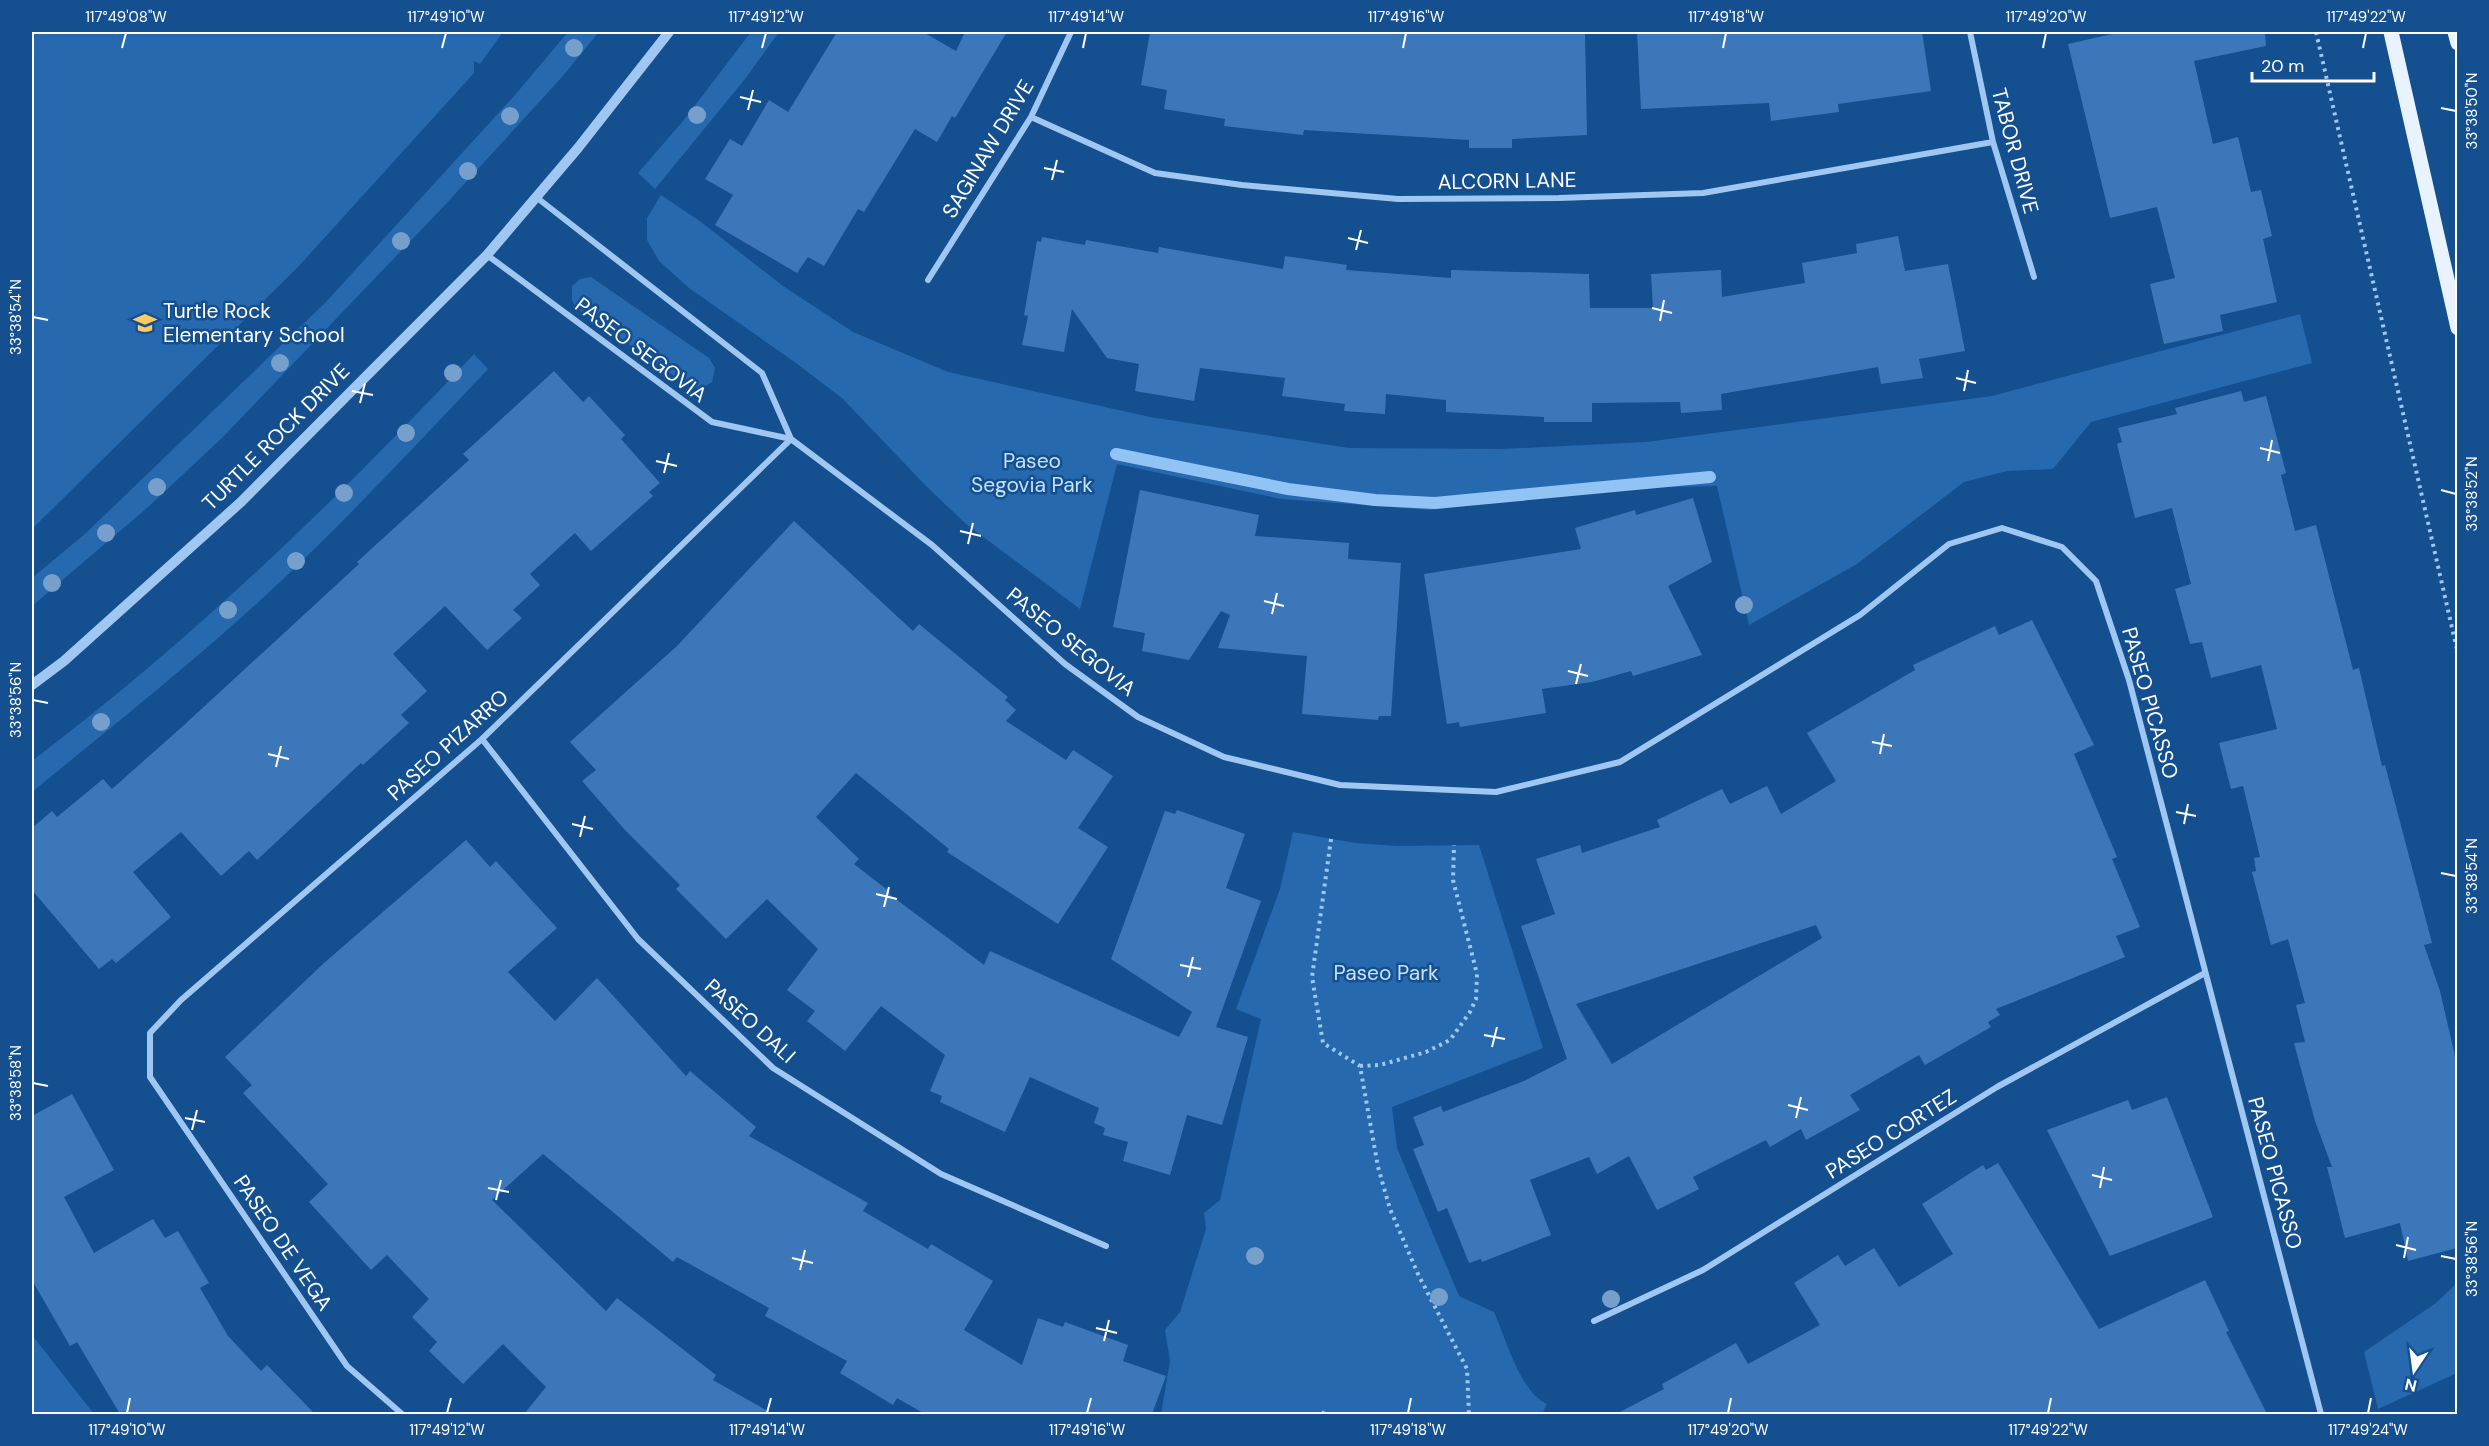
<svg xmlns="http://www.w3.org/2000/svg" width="2489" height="1446" viewBox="0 0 2489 1446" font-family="'DM Sans',sans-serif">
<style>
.green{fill:#2669af}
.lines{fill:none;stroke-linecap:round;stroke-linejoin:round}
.stream{stroke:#91c3f4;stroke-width:12}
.building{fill:#3c78b9;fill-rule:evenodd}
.path{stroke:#9fc7f1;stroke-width:4;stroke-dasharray:3 4.5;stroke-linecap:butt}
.minor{stroke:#9fc7f1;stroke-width:6}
.tertiary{stroke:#9fc7f1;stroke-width:10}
.primary{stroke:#e9f3ff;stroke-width:15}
.tree{fill:#769fcb}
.ticks{fill:none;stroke:#fff;stroke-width:2}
.labels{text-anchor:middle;stroke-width:5;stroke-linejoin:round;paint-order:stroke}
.street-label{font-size:21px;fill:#fff;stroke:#144f90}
.poi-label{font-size:21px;fill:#fff;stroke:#144f90;text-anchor:start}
.park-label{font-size:21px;fill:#c6e1fc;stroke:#144f90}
.neatline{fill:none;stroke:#fff;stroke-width:2}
.ticks-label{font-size:15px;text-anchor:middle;fill:#fff}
</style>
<rect width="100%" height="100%" fill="#144f90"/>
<path class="green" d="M 32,32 L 503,32 L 480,64 L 474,61 L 474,73 L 298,267 L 32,529 Z
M 568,32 L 599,32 L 562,77 L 445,205 L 222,438 L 147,508 L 32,606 L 32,578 L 86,533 L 326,302 L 515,95 Z
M 751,32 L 779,32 L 745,79 L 655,189 L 638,173 L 683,121 Z
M 661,195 L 701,222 L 783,286 L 853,332 L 948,372 L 1150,417 L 1349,448 L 1501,449 L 1646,442 L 1992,396 L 2300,314 L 2312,363 L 2091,422 L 2053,469 L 2007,471 L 1964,482 L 1857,564 L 1749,625 L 1717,486 L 1624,488 L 1430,510 L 1281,499 L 1117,464 L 1080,609 L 966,524 L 926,486 L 843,399 L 796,363 L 689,288 L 659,261 L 647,240 L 647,218 Z
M 591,277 L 709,358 L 715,368 L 712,382 L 704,387 L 693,389 L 575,307 L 572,300 L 572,286 L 580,279 Z
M 474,354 L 488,369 C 415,446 343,524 265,596 C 190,665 110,728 32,792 L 32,761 C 192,640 337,500 474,354 Z
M 1293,832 L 1355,843 L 1397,846 L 1479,845 L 1543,1048 L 1392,1107 L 1397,1148 L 1459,1296 L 1494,1312 C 1506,1339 1520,1392 1547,1404 L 1542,1414 L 1161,1414 L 1170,1361 L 1165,1330 L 1180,1312 L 1206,1229 L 1204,1213 L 1220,1200 L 1261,1019 L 1236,1009 L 1280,889 Z
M 2457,1283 L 2457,1373 L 2378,1409 L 2364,1352 L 2436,1303 Z
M 32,1335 L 94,1414 L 32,1414 Z"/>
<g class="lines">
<path class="stream" d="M 1116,454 L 1288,489 L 1375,500 L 1435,503 L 1710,477"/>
</g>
<path class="building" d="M 837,32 L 923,32 L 956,51 L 965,32 L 1007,32 L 955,118 L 952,116 L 937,142 L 915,129 L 864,212 L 858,209 L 824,266 L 808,257 L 797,273 L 715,225 L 733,195 L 705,179 L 730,139 L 742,146 L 769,100 L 788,112 Z
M 1150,32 L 1585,32 L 1587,135 L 1512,139 L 1512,148 L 1469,148 L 1469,140 L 1304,130 L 1303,135 L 1224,126 L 1225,119 L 1164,109 L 1167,90 L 1141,85 Z
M 1637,32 L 1922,32 L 1931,91 L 1838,104 L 1839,112 L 1771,121 L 1769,103 L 1641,109 Z
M 2121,32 L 2265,32 L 2266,46 L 2194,61 L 2213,144 L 2238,137 L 2251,192 L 2261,190 L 2272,236 L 2263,239 L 2277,302 L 2220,315 L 2223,331 L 2164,344 L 2150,284 L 2175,278 L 2157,207 L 2110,218 L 2068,44 Z
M 1898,236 L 1905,271 L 1948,264 L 1965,351 L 1919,359 L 1923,378 L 1881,384 L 1878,367 L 1721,394 L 1722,410 L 1681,413 L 1680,402 L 1592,403 L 1592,422 L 1544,422 L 1544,417 L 1446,412 L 1446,400 L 1386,394 L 1385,414 L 1344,411 L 1345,404 L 1282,396 L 1285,378 L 1200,368 L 1194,401 L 1135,391 L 1139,364 L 1107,358 L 1072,309 L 1064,352 L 1022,345 L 1028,316 L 1024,315 L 1037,241 L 1041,242 L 1042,237 L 1085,245 L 1086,240 L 1158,253 L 1159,247 L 1283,269 L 1285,256 L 1347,265 L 1346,270 L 1451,278 L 1451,270 L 1589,274 L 1590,308 L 1653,308 L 1651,274 L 1721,270 L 1722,297 L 1805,283 L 1802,263 L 1857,253 L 1856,244 Z
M 554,371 L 583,402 L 589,396 L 625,435 L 621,439 L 660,483 L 649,492 L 653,496 L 591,551 L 575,533 L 530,574 L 540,585 L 513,610 L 522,618 L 487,650 L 445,606 L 393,654 L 427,691 L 401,715 L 409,723 L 363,765 L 361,763 L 257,860 L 249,851 L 221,876 L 181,832 L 133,872 L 171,917 L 116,963 L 112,959 L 99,969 L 32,890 L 32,828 L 52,811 L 57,817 L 103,779 L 112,789 L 183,726 L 359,564 L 357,562 L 469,460 L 463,454 Z
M 2241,391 L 2244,402 L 2266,396 L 2286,473 L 2281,475 L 2295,531 L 2316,525 L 2353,670 L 2359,668 L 2382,766 L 2385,765 L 2432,943 L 2424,945 L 2440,991 L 2457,1065 L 2457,1248 L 2408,1261 L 2400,1223 L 2345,1238 L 2327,1167 L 2332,1167 L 2315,1121 L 2294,1043 L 2305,1042 L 2296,1005 L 2305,1003 L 2288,939 L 2271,945 L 2252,872 L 2256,871 L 2254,858 L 2260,857 L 2243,786 L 2231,789 L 2219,743 L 2277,729 L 2261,665 L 2211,678 L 2202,642 L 2190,644 L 2175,589 L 2191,584 L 2172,508 L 2135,518 L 2117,444 L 2122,442 L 2118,428 L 2177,414 L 2175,408 Z
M 1140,490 L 1259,515 L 1255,536 L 1349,543 L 1348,559 L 1401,563 L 1391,716 L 1379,716 L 1378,720 L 1302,714 L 1307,656 L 1218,648 L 1230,615 L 1221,611 L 1189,660 L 1142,651 L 1145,633 L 1113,627 Z
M 1693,498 L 1712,562 L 1668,586 L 1702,655 L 1633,676 L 1631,671 L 1592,682 L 1542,689 L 1546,713 L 1460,727 L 1459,722 L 1447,724 L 1424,574 L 1581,549 L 1575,528 L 1635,510 L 1636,515 Z
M 794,521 L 913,631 L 919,624 L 1008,697 L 1005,700 L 1016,710 L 1006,721 L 1066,760 L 1073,750 L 1113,776 L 1078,828 L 1108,847 L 1058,924 L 947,852 L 949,849 L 856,773 L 816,817 L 859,859 L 854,864 L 890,892 L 889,894 L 984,965 L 990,951 L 1179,1037 L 1192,1012 L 1111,959 L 1165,811 L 1175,814 L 1177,810 L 1245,834 L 1226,888 L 1261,901 L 1216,1027 L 1248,1037 L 1222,1125 L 1187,1115 L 1170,1175 L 1123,1161 L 1128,1142 L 1103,1135 L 1105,1128 L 1094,1123 L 1099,1108 L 1030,1077 L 1005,1132 L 940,1102 L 942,1096 L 930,1091 L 945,1055 L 881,1006 L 845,1051 L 807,1021 L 815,1011 L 787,990 L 818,949 L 767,899 L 726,939 L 676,889 L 680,885 L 625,830 L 582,781 L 596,770 L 570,742 L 677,646 Z
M 2032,620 L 2094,745 L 2074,754 L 2117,857 L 2112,859 L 2140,927 L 2116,936 L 2125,957 L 1996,1009 L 2000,1015 L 1988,1022 L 1991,1027 L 1925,1065 L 1919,1055 L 1850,1095 L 1860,1110 L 1806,1140 L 1801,1129 L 1770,1147 L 1766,1140 L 1693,1177 L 1699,1189 L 1657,1210 L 1629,1156 L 1597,1174 L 1589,1157 L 1530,1180 L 1551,1235 L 1482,1262 L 1481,1259 L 1469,1263 L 1447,1208 L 1438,1212 L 1413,1149 L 1424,1145 L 1413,1117 L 1441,1106 L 1443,1112 L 1524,1081 L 1567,1059 L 1521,926 L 1555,914 L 1536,859 L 1580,845 L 1582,853 L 1660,827 L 1657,820 L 1722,789 L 1730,804 L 1767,786 L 1781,814 L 1836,781 L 1807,733 L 1915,670 L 1913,665 L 1995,626 L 1999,635 ZM 1816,925 L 1822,938 L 1612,1064 L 1576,1004 Z
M 466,840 L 490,867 L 496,861 L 557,928 L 508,972 L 555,1021 L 597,978 L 686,1076 L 690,1071 L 756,1127 L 749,1136 L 868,1203 L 863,1211 L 928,1249 L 931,1244 L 993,1281 L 964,1330 L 1022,1365 L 1038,1318 L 1063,1327 L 1065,1322 L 1128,1345 L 1123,1361 L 1166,1376 L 1152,1414 L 925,1414 L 897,1398 L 893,1405 L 840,1373 L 847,1361 L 765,1316 L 769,1308 L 677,1257 L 673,1262 L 543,1154 L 492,1200 L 606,1311 L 617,1298 L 716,1375 L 713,1380 L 773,1414 L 524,1414 L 546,1387 L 503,1344 L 463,1384 L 429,1351 L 437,1342 L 412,1317 L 429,1299 L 387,1255 L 371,1270 L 309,1202 L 328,1184 L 243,1093 L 252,1085 L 225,1057 L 324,963 Z
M 72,1094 L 114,1170 L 64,1197 L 94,1253 L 153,1219 L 165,1238 L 178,1231 L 209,1283 L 200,1288 L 228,1336 L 261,1371 L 267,1365 L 315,1414 L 120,1414 L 77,1342 L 70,1346 L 32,1280 L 32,1116 Z
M 2167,1097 L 2213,1217 L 2110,1256 L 2047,1130 L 2128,1100 L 2132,1110 Z
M 1998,1163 L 2099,1329 L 2205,1280 L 2229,1331 L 2226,1332 L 2267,1414 L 1616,1414 L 1664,1389 L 1662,1384 L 1736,1343 L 1748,1364 L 1820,1325 L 1794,1283 L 1838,1255 L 1845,1266 L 1874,1248 L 1899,1287 L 1953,1254 L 1922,1204 L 1983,1165 L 1986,1170 Z"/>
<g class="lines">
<path class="path" d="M 2316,32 L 2458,654
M 1331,839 L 1312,977 L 1323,1043 L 1360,1066 L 1378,1167 L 1390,1209 L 1418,1274 L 1467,1369 L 1469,1414
M 1360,1066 L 1380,1065 L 1426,1052 L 1450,1040 L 1470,1012 L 1476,999 L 1477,974 L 1453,880 L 1454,845
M 1323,1414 L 1325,1409"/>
<path class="minor" d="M 1970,32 L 1993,142 L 2034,277
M 1031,117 L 1155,173 L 1242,185 L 1398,199 L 1559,198 L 1703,193 L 1993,142
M 536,197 L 762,373 L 791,439
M 487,255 L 712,422 L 791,439 L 932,545 L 1065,664 L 1138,717 L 1224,757 L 1340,785 L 1496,792 L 1620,762 L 1860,615 L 1949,544 L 2002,528 L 2062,547 L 2096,581 L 2129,680 L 2321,1414
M 928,280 L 1031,117 L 1071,32
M 482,739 L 638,939 L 773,1068 L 941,1174 L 1106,1246
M 1594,1321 L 1703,1270 L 1997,1087 L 2205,973
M 402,1414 L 347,1366 L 150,1077 L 150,1033 L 181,1000 L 482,739 L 791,439"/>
<path class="tertiary" d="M 32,685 L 64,661 L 241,502 L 487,255 L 578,148 L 669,32"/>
<path class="primary" d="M 2391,32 L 2458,328
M 2455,32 L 2458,43"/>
</g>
<g class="tree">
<circle cx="574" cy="48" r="9"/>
<circle cx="697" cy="115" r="9"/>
<circle cx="510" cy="116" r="9"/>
<circle cx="468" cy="171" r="9"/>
<circle cx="401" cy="241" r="9"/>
<circle cx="280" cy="363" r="9"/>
<circle cx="453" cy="373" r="9"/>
<circle cx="406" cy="433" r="9"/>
<circle cx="157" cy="487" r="9"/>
<circle cx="344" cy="493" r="9"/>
<circle cx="106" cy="533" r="9"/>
<circle cx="296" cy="561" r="9"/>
<circle cx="52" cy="583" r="9"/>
<circle cx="1744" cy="605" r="9"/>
<circle cx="228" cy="610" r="9"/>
<circle cx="101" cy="722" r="9"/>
<circle cx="1255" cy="1256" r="9"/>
<circle cx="1439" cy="1297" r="9"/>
<circle cx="1611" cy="1299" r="9"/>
</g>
<path class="ticks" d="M 122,48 L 126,33M 442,48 L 446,33M 762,48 L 766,33M 1083,48 L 1086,33M 1403,48 L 1406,33M 1723,48 L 1726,33M 2043,48 L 2046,33M 2363,48 L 2366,33M 740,97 L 761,102M 2441,108 L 2456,111M 748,110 L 753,90M 1044,168 L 1064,172M 1052,180 L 1057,160M 1348,238 L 1368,243M 1356,250 L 1361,230M 1652,308 L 1672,313M 33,317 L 48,320M 1660,321 L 1664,300M 1956,378 L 1976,383M 352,391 L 373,395M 1964,391 L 1968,370M 360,403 L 365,383M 2260,448 L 2280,453M 656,461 L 677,466M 2268,461 L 2272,440M 664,473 L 669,453M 2441,490 L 2456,494M 960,531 L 981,536M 968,544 L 973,523M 1264,601 L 1284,606M 1272,614 L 1277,593M 1568,671 L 1588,676M 1576,684 L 1581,664M 33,700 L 48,703M 1872,742 L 1892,746M 268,754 L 289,759M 1880,754 L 1884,734M 276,767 L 281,746M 2176,812 L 2196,816M 572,824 L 593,829M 2184,824 L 2188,804M 580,837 L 585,816M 2441,873 L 2456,876M 876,894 L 897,899M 884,907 L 889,887M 1180,965 L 1201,969M 1188,977 L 1193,957M 1484,1035 L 1505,1039M 1492,1047 L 1497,1027M 33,1083 L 48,1086M 1788,1105 L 1808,1110M 185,1118 L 205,1122M 1796,1118 L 1801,1097M 192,1130 L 197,1110M 2092,1175 L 2112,1180M 488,1188 L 509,1192M 2100,1188 L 2104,1167M 496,1200 L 501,1180M 2396,1245 L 2416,1250M 2441,1256 L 2456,1259M 792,1258 L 813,1263M 2404,1258 L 2408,1237M 800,1270 L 805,1250M 1096,1328 L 1117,1333M 1104,1341 L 1109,1320M 127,1413 L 130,1398M 447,1413 L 451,1398M 767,1413 L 771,1398M 1087,1413 L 1091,1398M 1408,1413 L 1411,1398M 1728,1413 L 1731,1398M 2048,1413 L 2051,1398M 2368,1413 L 2371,1398"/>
<defs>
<g id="school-bare" transform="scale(1.8)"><path d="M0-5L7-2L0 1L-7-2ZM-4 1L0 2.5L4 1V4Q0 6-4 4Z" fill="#ffcb5f" stroke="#144f90" stroke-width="2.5" paint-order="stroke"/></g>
</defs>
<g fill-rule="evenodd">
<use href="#school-bare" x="145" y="323"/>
</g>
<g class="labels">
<g class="street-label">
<text transform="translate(988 149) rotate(-59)" y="7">SAGINAW DRIVE</text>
<text transform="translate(2015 151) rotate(75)" y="7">TABOR DRIVE</text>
<text transform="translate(1507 181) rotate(-1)" y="7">ALCORN LANE</text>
<text transform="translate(641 350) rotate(37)" y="7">PASEO SEGOVIA</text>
<text transform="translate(276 437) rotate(-45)" y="7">TURTLE ROCK DRIVE</text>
<text transform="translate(1071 642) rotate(39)" y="7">PASEO SEGOVIA</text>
<text transform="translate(2150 703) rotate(74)" y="7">PASEO PICASSO</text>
<text transform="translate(448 745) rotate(-42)" y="7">PASEO PIZARRO</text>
<text transform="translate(750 1021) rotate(42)" y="7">PASEO DALI</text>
<text transform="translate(1891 1134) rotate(-32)" y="7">PASEO CORTEZ</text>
<text transform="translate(2275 1173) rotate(75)" y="7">PASEO PICASSO</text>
<text transform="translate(283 1243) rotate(56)" y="7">PASEO DE VEGA</text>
</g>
<g class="poi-label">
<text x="163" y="318">Turtle Rock<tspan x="163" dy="24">Elementary School</tspan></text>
</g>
<g class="park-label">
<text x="1032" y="468">Paseo<tspan x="1032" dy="24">Segovia Park</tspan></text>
<text x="1386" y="980">Paseo Park</text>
</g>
</g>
<rect width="2489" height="1446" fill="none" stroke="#144f90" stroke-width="66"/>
<g transform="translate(2414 1371) rotate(193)" stroke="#144f90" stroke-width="4.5" paint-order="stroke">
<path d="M0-4.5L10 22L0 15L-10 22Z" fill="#ffffff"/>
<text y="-9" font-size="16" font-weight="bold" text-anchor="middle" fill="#ffffff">N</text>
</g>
<path d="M2252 72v9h122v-9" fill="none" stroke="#ffffff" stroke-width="3"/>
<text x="2261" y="72" font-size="18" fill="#ffffff" stroke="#144f90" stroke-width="4.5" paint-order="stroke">20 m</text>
<rect x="33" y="33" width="2423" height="1380" class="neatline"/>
<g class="ticks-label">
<text x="126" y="22">117°49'08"W</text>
<text x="446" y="22">117°49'10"W</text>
<text x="766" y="22">117°49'12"W</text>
<text x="1086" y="22">117°49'14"W</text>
<text x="1406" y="22">117°49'16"W</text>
<text x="1726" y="22">117°49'18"W</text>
<text x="2046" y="22">117°49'20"W</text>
<text x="2366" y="22">117°49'22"W</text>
<text transform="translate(2472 111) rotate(-90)" y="5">33°38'50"N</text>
<text transform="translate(16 317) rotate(-90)" y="5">33°38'54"N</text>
<text transform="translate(2472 494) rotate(-90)" y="5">33°38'52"N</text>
<text transform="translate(16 700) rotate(-90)" y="5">33°38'56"N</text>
<text transform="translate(2472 876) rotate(-90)" y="5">33°38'54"N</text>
<text transform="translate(16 1083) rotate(-90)" y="5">33°38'58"N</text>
<text transform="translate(2472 1259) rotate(-90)" y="5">33°38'56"N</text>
<text x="127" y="1435">117°49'10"W</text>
<text x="447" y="1435">117°49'12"W</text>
<text x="767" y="1435">117°49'14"W</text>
<text x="1087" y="1435">117°49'16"W</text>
<text x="1408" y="1435">117°49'18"W</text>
<text x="1728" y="1435">117°49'20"W</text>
<text x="2048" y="1435">117°49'22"W</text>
<text x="2368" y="1435">117°49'24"W</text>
</g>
</svg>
